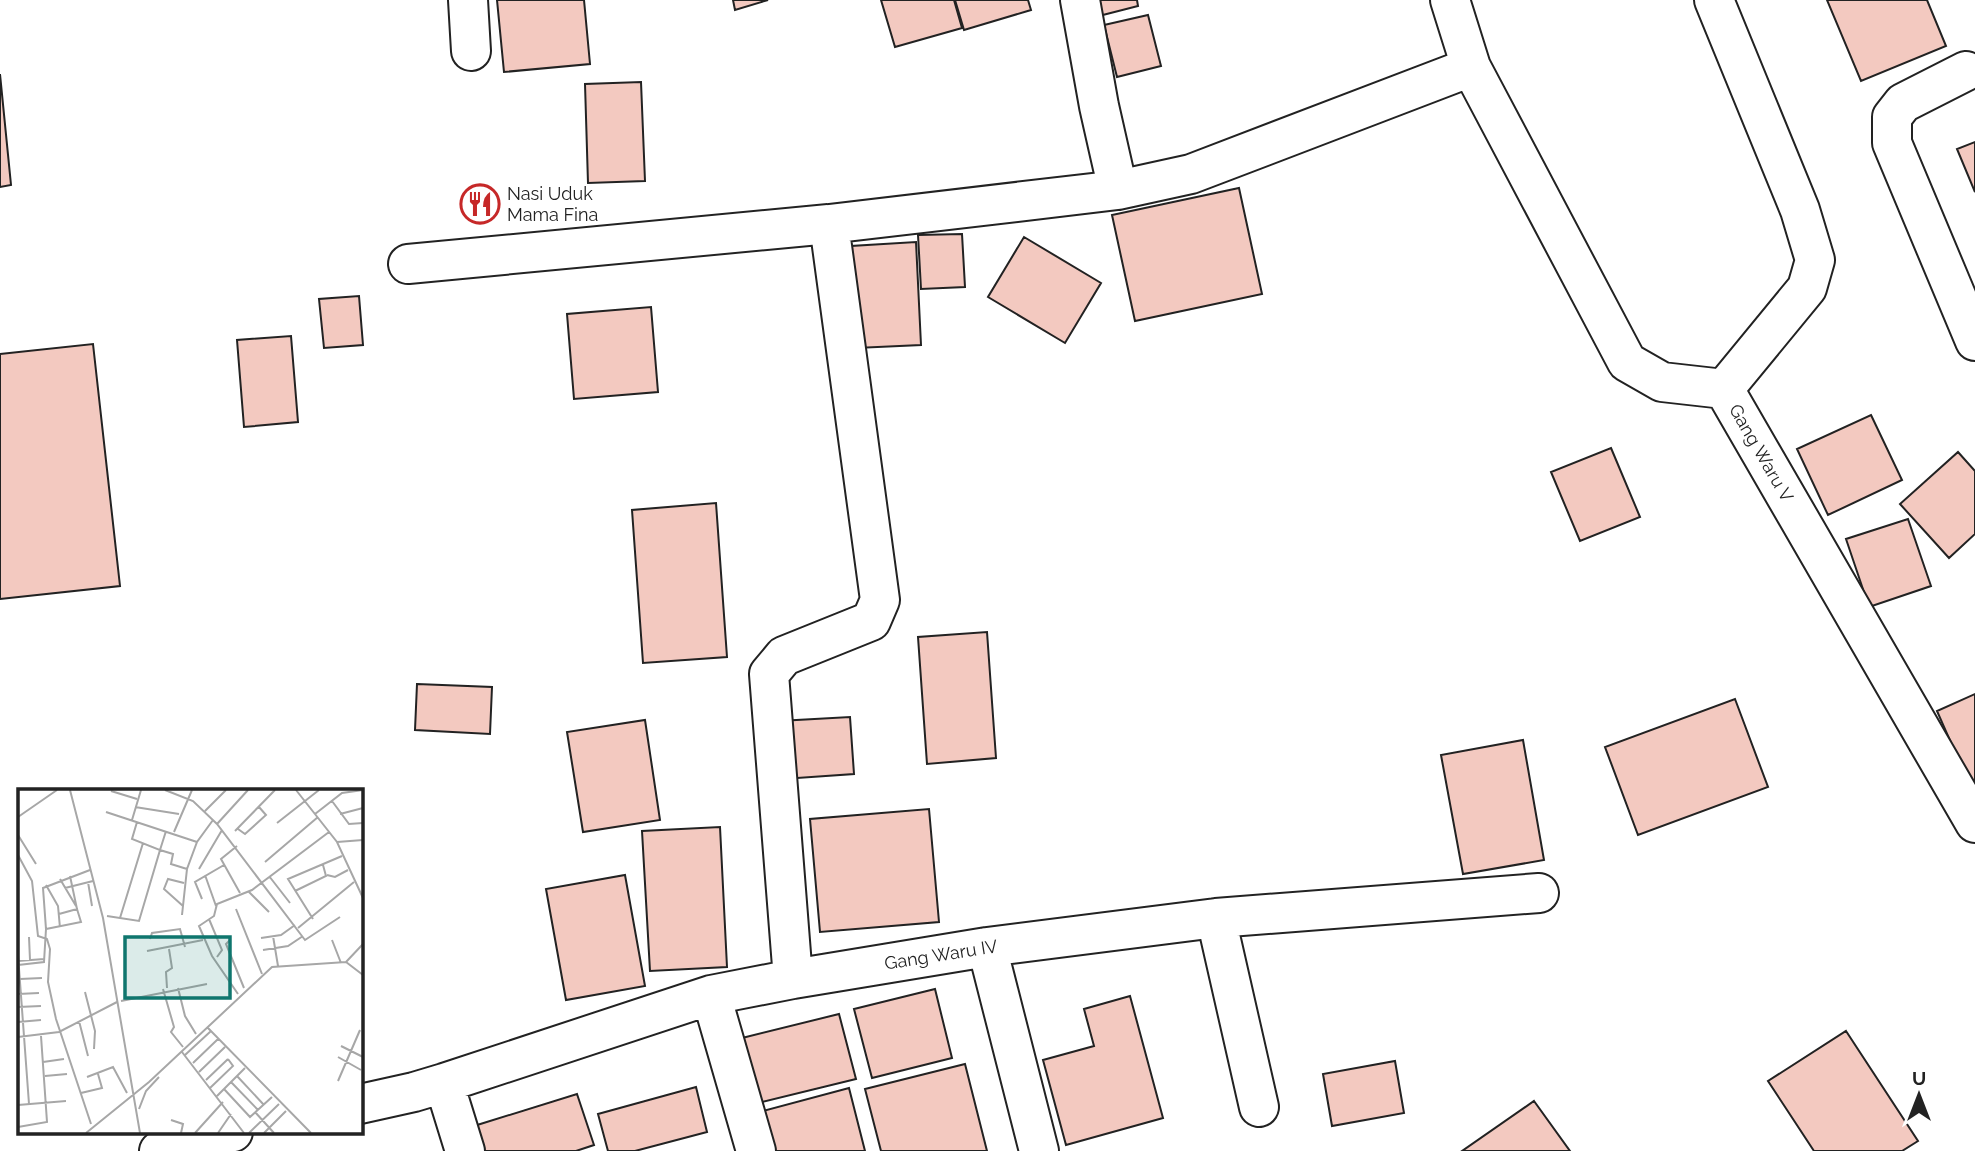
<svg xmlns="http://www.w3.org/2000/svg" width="1975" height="1151" viewBox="0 0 1975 1151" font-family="Raleway,sans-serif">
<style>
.building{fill:#f3c9c0;stroke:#222;stroke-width:2}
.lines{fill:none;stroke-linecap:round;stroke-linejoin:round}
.minor-casing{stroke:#222;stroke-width:42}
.minor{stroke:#fff;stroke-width:38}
.labels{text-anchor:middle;stroke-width:5;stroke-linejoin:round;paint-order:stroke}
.poi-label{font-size:18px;fill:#222;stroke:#fff;text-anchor:start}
.street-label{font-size:18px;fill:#222;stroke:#fff}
.inset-road{fill:none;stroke:#a7a7a7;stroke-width:2}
.view{fill:#0f766e;fill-opacity:0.15;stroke:#0f766e;stroke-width:3.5}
.inset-edge{fill:none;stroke:#222;stroke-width:3.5}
</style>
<rect width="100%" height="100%" fill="#fff"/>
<path class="building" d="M 497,0 L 584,0 L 590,64 L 504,72 Z
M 733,0 L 768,0 L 735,10 Z
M 881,0 L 954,0 L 962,28 L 895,47 Z
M 955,0 L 1028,0 L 1031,10 L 964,30 Z
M 1091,0 L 1137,0 L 1138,6 L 1095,17 Z
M 1827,0 L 1927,0 L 1946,46 L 1861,81 Z
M 1148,15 L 1161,66 L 1117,77 L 1104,25 Z
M 0,74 L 11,185 L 0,187 Z
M 641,82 L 645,181 L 588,183 L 585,84 Z
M 1975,142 L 1975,192 L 1957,149 Z
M 1239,188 L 1262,294 L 1135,321 L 1112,215 Z
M 962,234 L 965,287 L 921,289 L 918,235 Z
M 1024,237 L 1101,283 L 1065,343 L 988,297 Z
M 916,242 L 921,345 L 856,348 L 851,246 Z
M 359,296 L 363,345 L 324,348 L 319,299 Z
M 651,307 L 658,392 L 574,399 L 567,314 Z
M 291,336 L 298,422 L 244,427 L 237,340 Z
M 93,344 L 120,586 L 0,599 L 0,354 Z
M 1871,415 L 1902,480 L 1828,515 L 1797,449 Z
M 1611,448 L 1640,517 L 1580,541 L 1551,472 Z
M 1958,452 L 1975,471 L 1975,534 L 1949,558 L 1900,504 Z
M 716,503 L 727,657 L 643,663 L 632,510 Z
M 1908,519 L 1931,586 L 1869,607 L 1846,539 Z
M 987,632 L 996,758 L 927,764 L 918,637 Z
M 417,684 L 492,687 L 490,734 L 415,730 Z
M 1975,694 L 1975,783 L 1970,786 L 1937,711 Z
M 1735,699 L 1768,787 L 1638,835 L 1605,747 Z
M 850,717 L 854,774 L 783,779 L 779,721 Z
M 645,720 L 660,820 L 583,832 L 567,732 Z
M 1523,740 L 1544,860 L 1463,874 L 1441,755 Z
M 929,809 L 939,922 L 820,932 L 810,819 Z
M 720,827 L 727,967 L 650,971 L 642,831 Z
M 625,875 L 645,986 L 566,1000 L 546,889 Z
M 935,989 L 952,1058 L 872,1078 L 854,1009 Z
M 1130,996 L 1163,1118 L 1066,1145 L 1043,1060 L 1094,1046 L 1084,1009 Z
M 839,1014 L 856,1079 L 754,1104 L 738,1039 Z
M 1846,1031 L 1918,1141 L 1902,1151 L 1814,1151 L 1768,1081 Z
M 1395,1061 L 1404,1113 L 1332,1126 L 1323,1074 Z
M 965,1064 L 987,1151 L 881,1151 L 865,1089 Z
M 696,1087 L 707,1132 L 635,1151 L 608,1151 L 598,1114 Z
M 849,1088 L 865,1151 L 768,1151 L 759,1112 Z
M 577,1094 L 594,1145 L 576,1151 L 482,1151 L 474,1126 Z
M 1534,1101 L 1570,1151 L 1462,1151 Z"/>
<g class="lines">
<g class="minor-casing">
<path id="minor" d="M 468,0 L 471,51
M 1080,0 L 1099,106 L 1118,190
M 1450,0 L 1471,67 L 1627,362 L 1662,382 L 1724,389 L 1975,823
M 1714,0 L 1800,210 L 1815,260 L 1807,288 L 1724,389
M 1966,71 L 1903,103 L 1892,117 L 1892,143 L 1975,341
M 408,264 L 829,224 L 1118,190 L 1191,174 L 1471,67
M 1216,918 L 1259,1107
M 987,947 L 1039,1151
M 793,979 L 769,674 L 784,656 L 871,621 L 880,600 L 829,224
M 711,995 L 756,1151
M 444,1083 L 465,1151
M 360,1104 L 414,1092 L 444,1083 L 711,995 L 793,979 L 987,947 L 1216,918 L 1539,893
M 159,1151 L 233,1132"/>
</g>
<use href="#minor" class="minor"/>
</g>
<defs>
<g id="restaurant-ring" transform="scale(2.0125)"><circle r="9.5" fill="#fff" stroke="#c62828" stroke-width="1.5"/><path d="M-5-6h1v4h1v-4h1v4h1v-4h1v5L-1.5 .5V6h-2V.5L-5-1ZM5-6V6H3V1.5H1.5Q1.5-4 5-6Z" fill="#c62828"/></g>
</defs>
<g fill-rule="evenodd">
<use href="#restaurant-ring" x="480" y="204"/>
</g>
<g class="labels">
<g class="poi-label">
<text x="507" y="200">Nasi Uduk<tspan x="507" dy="21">Mama Fina</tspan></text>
</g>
<g class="street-label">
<text transform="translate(1761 453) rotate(60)" y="6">Gang Waru V</text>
<text transform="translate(941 955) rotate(-9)" y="6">Gang Waru IV</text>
</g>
</g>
<g transform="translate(18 789)">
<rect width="345" height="345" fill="#fff"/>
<path class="inset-road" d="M 52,1 L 85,129 L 122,344M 147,1 L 175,12 L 199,35 L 287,151 L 322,128M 278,1 L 319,53 L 345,109M 93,2 L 119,10M 314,12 L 331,35 L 345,34M 117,18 L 161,25M 187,22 L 208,1M 88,23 L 179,53M 297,25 L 324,4 L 345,1M 322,25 L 345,19M 0,28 L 39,1M 114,31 L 123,1M 259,34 L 301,1M 199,35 L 230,1M 220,40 L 227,45 L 248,26 L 241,18M 148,42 L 142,61 L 155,65 L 153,75 L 169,80M 217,42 L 257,1M 156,43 L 174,1M 0,46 L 18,75M 319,53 L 345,51M 219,57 L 203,70 L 222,104M 0,66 L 14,92 L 20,147 L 29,150 L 32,160 L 30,193 L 38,230 L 73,335M 247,73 L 300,28M 181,80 L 204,41M 187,86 L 198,117M 309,86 L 317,88 L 330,81M 251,87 L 272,114M 42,90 L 58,117M 70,93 L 74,117M 28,96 L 40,117 L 42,139M 47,99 L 75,92M 277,102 L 308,87 L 305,76M 231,103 L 251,123M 184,110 L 177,93 L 206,76M 165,117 L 146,100 L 150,90 L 166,94M 59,120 L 63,133 L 28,140 L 25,99 L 72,81M 218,120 L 244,185M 41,125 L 59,120 L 52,87M 164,126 L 169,80 L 179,53 L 195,31M 89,127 L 121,132 L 142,61 L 114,50 L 119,33M 102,129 L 125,54M 191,130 L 204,161 L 199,168M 295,130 L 270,90 L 324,67M 280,139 L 336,93M 255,147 L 260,177M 11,148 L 12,171M 243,149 L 263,146 L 277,136M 132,150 L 134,144 L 162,140 L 167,158M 212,151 L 208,155 L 226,199M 314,151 L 323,174M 245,161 L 270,157 L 285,147M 129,162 L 185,151M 0,166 L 11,315M 0,172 L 26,170M 328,173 L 345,155M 0,176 L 26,173 L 28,140M 2,190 L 24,189M 149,199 L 148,183 L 154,179 L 151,160M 160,199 L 167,227 L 178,245M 145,200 L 156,238 L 153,243 L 165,258M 67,203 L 77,242 L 76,260M 0,205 L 21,204M 220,205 L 194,167 L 181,137 L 196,127 L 199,115 L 234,101 L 311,43M 103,212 L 189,195M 0,218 L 23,217M 61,232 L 70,267M 0,233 L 23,231M 189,238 L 293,344M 0,248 L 41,243 L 99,213M 323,257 L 345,268M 164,263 L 226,344M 167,266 L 193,242M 320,268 L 343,281M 25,273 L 46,270M 175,274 L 200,250M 181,283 L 207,258M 27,287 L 49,285M 219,287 L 246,316M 69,288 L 95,278 L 109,304M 188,291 L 210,270M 320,292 L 342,241M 213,293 L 240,321M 192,299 L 215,277 L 210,270M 206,300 L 232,328 L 254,308M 63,304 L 84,299 L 80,285M 199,307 L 227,279M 0,316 L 48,312M 121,320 L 128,302 L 141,288M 237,323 L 256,344M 153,331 L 165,335 L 163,344M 0,338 L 29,333 L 23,247M 68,344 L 131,293 L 254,178 L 328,173 L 345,186M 177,344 L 205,313M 200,344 L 213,325M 231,344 L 261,315M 246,344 L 268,322"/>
<path class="view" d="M 107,148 L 212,148 L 212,209 L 107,209 Z"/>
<rect width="345" height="345" class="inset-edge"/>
</g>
<g transform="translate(1919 1095)" stroke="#ffffff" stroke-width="5" paint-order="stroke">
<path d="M0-5L12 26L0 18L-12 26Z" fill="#222222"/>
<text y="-10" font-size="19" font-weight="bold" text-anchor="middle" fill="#222222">U</text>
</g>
</svg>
